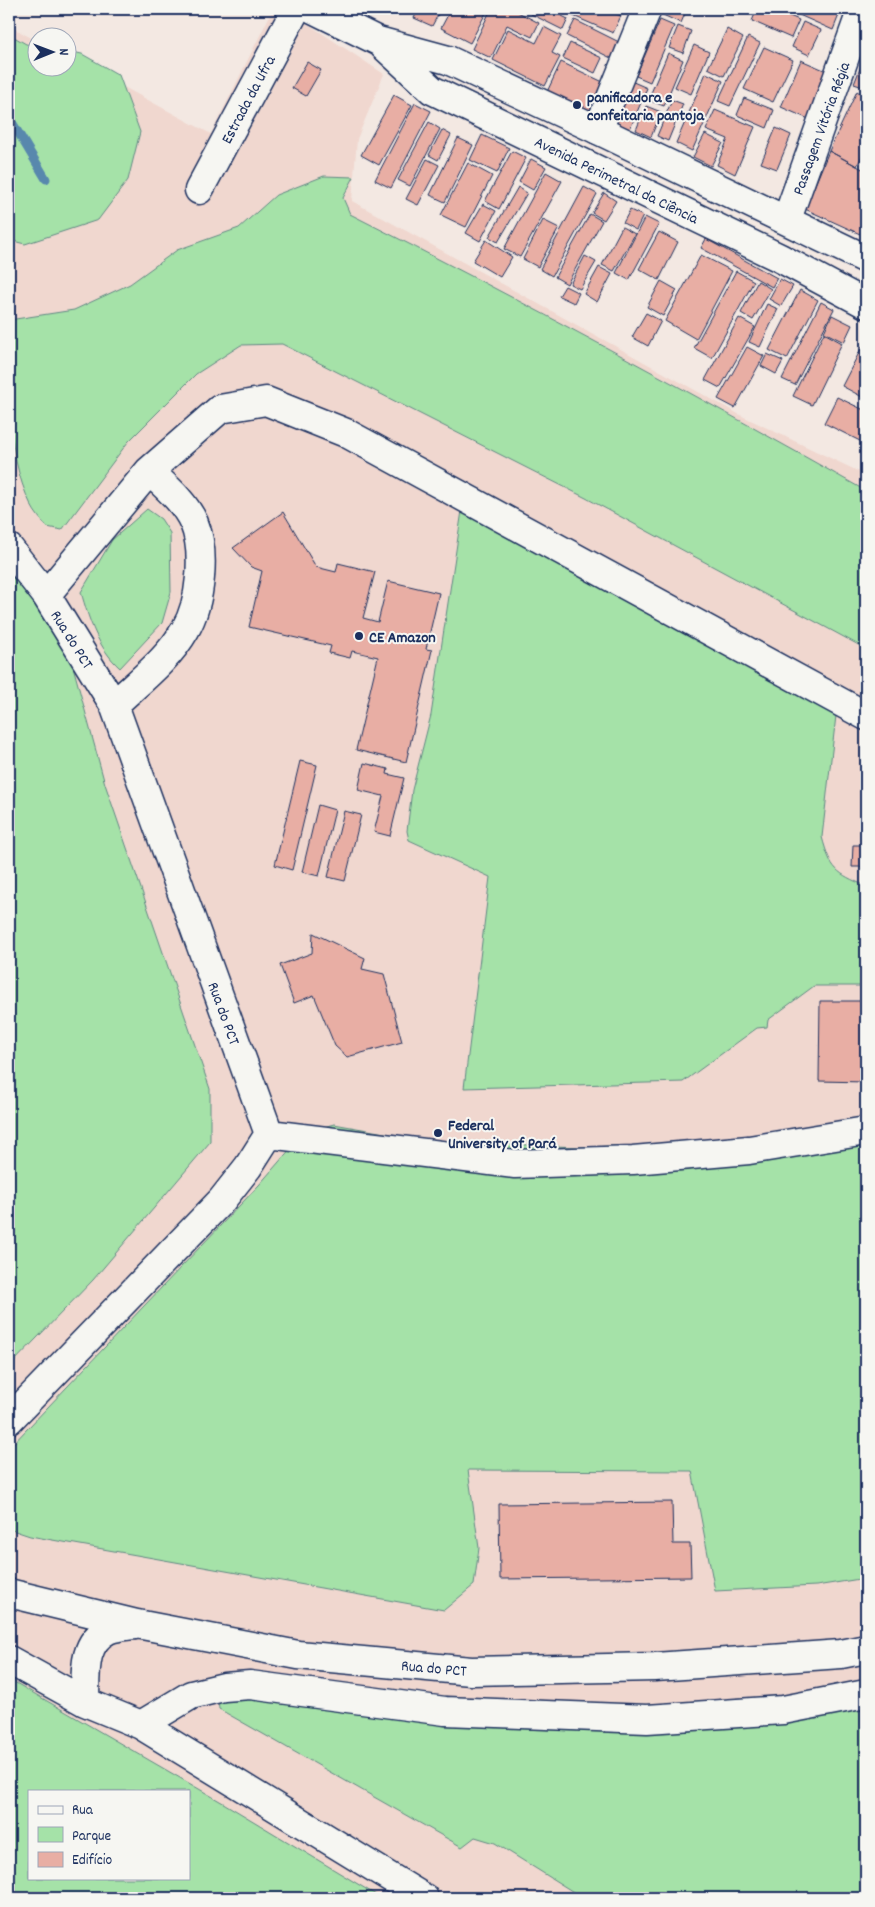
<svg xmlns="http://www.w3.org/2000/svg" width="875" height="1907" viewBox="0 0 875 1907" font-family="Dekko,sans-serif">
<style>
.built{fill:#f0d7cf;fill-rule:evenodd}
.green{fill:#a5e2a8;stroke:#608883;fill-rule:evenodd}
.lines{fill:none;stroke-linecap:round;stroke-linejoin:round}
.stream{stroke:#5888ad;stroke-width:9}
.building{fill:#e8aea4;stroke:#1b2f5e}
.minor-casing{stroke:#1b2f5e;stroke-width:31}
.major-casing{stroke:#1b2f5e;stroke-width:31}
.minor{stroke:#f6f6f2;stroke-width:28}
.major{stroke:#f6f6f2;stroke-width:28}
.poi-dot{fill:#1b2f5e;stroke:#f6f6f2;stroke-width:2}
.labels{text-anchor:middle;stroke-width:4;stroke-linejoin:round;paint-order:stroke}
.poi-label{font-size:16px;font-weight:bold;fill:#1b2f5e;stroke:#f6f6f2;text-anchor:start}
.street-label{font-size:16px;fill:#1b2f5e;stroke:#f6f6f2}
</style>
<rect width="100%" height="100%" fill="#f3e8e2"/>
<filter id="ink" filterUnits="userSpaceOnUse"><feTurbulence type="fractalNoise" baseFrequency=".02" numOctaves="2"/><feDisplacementMap in="SourceGraphic" scale="10" xChannelSelector="R" yChannelSelector="G"/><feConvolveMatrix kernelMatrix="1 2 1 2 8 2 1 2 1" color-interpolation-filters="sRGB"/></filter>
<g filter="url(#ink)">
<path class="built" d="M 273,9 L 285,9 L 384,74 L 357,139 L 352,201 L 742,416 L 866,475 L 866,1898 L 9,1898 L 9,26 L 37,41 L 38,68 L 68,68 L 68,57 L 211,134 ZM 29,1791 L 189,1791 L 189,1878 L 29,1878 Z"/>
<path class="green" d="M 9,34 L 26,44 L 37,46 L 38,68 L 68,68 L 68,51 L 82,54 L 119,75 L 140,132 L 128,180 L 98,220 L 25,244 L 9,240 Z
M 324,176 L 354,177 L 343,198 L 350,214 C 525,302 696,395 866,491 L 866,649 L 586,498 L 282,344 L 241,345 L 196,374 L 128,442 L 62,530 L 47,527 C 41,520 35,513 31,505 C 4,451 9,379 9,320 L 74,310 L 130,284 L 177,250 L 239,228 L 276,195 Z
M 465,491 L 837,707 L 822,837 C 831,870 836,873 866,886 L 866,986 L 814,986 L 768,1020 L 767,1027 L 757,1028 L 683,1082 L 464,1088 L 490,877 L 409,840 L 407,831 L 412,790 L 431,715 Z
M 147,509 L 161,519 L 170,533 L 171,592 L 162,623 L 120,668 C 98,648 89,620 81,592 L 112,540 Z
M 9,531 L 56,604 L 105,784 L 210,1089 L 210,1142 L 93,1280 L 9,1367 Z
M 866,1121 L 866,1578 L 816,1586 L 715,1591 L 692,1471 L 468,1470 L 479,1548 L 474,1585 L 444,1610 L 30,1536 L 9,1529 L 9,1448 L 259,1185 L 305,1132 L 334,1124 L 430,1141 L 580,1147 L 718,1143 Z
M 9,1679 L 225,1804 L 381,1898 L 9,1898 ZM 29,1791 L 189,1791 L 189,1878 L 29,1878 Z
M 226,1689 L 461,1710 L 866,1706 L 866,1898 L 583,1898 L 495,1843 L 475,1837 L 462,1847 L 219,1709 L 218,1697 Z"/>
<g class="lines">
<path class="stream" d="M 9,117 L 46,179"/>
</g>
<path class="building" d="M 395,9 L 407,9 L 405,14 Z
M 419,9 L 441,9 L 432,26 L 414,18 Z
M 451,9 L 464,13 L 466,9 L 488,9 L 470,43 L 441,28 Z
M 491,9 L 520,9 L 518,12 L 539,23 L 532,37 L 507,25 L 491,58 L 472,49 Z
M 533,9 L 548,9 L 568,19 L 563,30 L 531,14 Z
M 557,9 L 603,9 L 621,16 L 613,33 Z
M 657,9 L 687,9 L 681,23 L 656,12 Z
M 757,9 L 773,9 L 799,20 L 791,38 L 752,21 Z
M 791,9 L 839,9 L 841,10 L 833,30 L 790,11 Z
M 575,20 L 621,43 L 613,59 L 567,36 Z
M 660,20 L 674,26 L 650,82 L 636,76 Z
M 803,22 L 821,30 L 809,55 L 792,47 Z
M 678,26 L 691,31 L 683,53 L 669,48 Z
M 544,27 L 561,36 L 552,53 L 560,57 L 545,86 L 493,60 L 508,29 L 536,43 Z
M 727,29 L 743,38 L 724,76 L 708,68 Z
M 748,37 L 760,43 L 730,106 L 718,101 Z
M 570,43 L 602,58 L 595,73 L 563,58 Z
M 694,45 L 709,52 L 691,94 L 675,87 Z
M 764,47 L 793,60 L 773,102 L 744,89 Z
M 668,53 L 683,60 L 664,106 L 648,100 Z
M 866,53 L 866,88 L 854,84 Z
M 801,60 L 831,73 L 811,120 L 781,107 Z
M 307,62 L 321,70 L 306,96 L 292,88 Z
M 561,62 L 603,82 L 589,114 L 546,94 Z
M 706,73 L 723,81 L 692,151 L 676,143 Z
M 631,81 L 647,88 L 630,129 L 614,122 Z
M 857,91 L 866,97 L 866,148 L 857,166 L 829,151 Z
M 394,95 L 412,105 L 379,165 L 361,155 Z
M 744,98 L 774,110 L 767,128 L 737,115 Z
M 672,100 L 683,104 L 668,141 L 657,136 Z
M 415,103 L 431,111 L 391,188 L 375,180 Z
M 646,106 L 661,112 L 651,137 L 636,130 Z
M 715,110 L 755,127 L 735,174 L 717,165 L 728,139 L 706,130 Z
M 429,122 L 440,129 L 410,186 L 398,180 Z
M 776,128 L 791,135 L 777,169 L 761,163 Z
M 442,130 L 451,135 L 438,160 L 429,155 Z
M 705,134 L 723,143 L 711,166 L 693,157 Z
M 482,135 L 509,148 L 497,173 L 470,160 Z
M 458,138 L 473,145 L 445,202 L 430,195 Z
M 512,151 L 526,158 L 499,209 L 485,201 Z
M 829,151 L 866,171 L 866,223 L 860,234 L 805,209 Z
M 427,159 L 439,165 L 418,205 L 406,199 Z
M 531,159 L 546,167 L 533,190 L 519,182 Z
M 468,163 L 492,176 L 466,227 L 441,215 Z
M 546,172 L 562,181 L 520,257 L 504,249 Z
M 518,187 L 527,193 L 498,242 L 489,237 Z
M 584,187 L 597,194 L 552,276 L 540,269 Z
M 604,193 L 616,201 L 604,220 L 592,213 Z
M 483,204 L 496,211 L 480,241 L 466,233 Z
M 630,210 L 643,216 L 636,230 L 623,223 Z
M 590,214 L 602,221 L 567,284 L 555,277 Z
M 645,217 L 659,224 L 629,280 L 616,273 Z
M 543,220 L 559,228 L 538,267 L 523,259 Z
M 622,227 L 635,234 L 614,271 L 602,265 Z
M 659,232 L 678,242 L 659,280 L 639,269 Z
M 706,239 L 777,278 L 772,287 L 701,248 Z
M 486,240 L 512,257 L 500,277 L 473,261 Z
M 701,255 L 732,271 L 696,339 L 665,321 Z
M 585,256 L 596,262 L 580,289 L 570,284 Z
M 599,267 L 612,274 L 597,302 L 584,294 Z
M 736,271 L 754,281 L 712,358 L 694,348 Z
M 780,279 L 793,286 L 781,306 L 769,299 Z
M 661,281 L 677,290 L 663,316 L 647,307 Z
M 758,281 L 771,289 L 753,320 L 741,313 Z
M 565,286 L 579,293 L 574,303 L 559,296 Z
M 800,290 L 818,300 L 787,359 L 769,350 Z
M 821,302 L 834,309 L 795,385 L 782,379 Z
M 767,304 L 778,309 L 760,347 L 749,342 Z
M 646,313 L 661,321 L 648,346 L 632,337 Z
M 832,315 L 852,325 L 844,342 L 824,332 Z
M 739,318 L 755,327 L 720,388 L 705,380 Z
M 824,333 L 842,343 L 812,405 L 793,396 Z
M 863,345 L 866,347 L 866,399 L 842,386 Z
M 747,347 L 764,356 L 735,408 L 718,399 Z
M 767,354 L 783,361 L 776,374 L 761,366 Z
M 837,397 L 866,411 L 866,437 L 864,443 L 824,423 Z
M 283,512 L 316,567 L 336,572 L 338,563 L 375,572 L 363,618 L 378,622 L 388,581 L 439,593 L 426,649 L 432,650 L 406,762 L 356,750 L 378,657 L 352,651 L 350,658 L 329,653 L 331,646 L 249,627 L 262,571 L 251,567 L 233,548 Z
M 300,761 L 317,765 L 292,870 L 275,865 Z
M 364,763 L 388,769 L 387,774 L 404,778 L 390,836 L 374,832 L 383,796 L 358,790 Z
M 318,805 L 335,810 L 319,876 L 302,872 Z
M 344,811 L 361,815 L 345,881 L 328,877 Z
M 853,845 L 866,845 L 866,867 L 852,867 Z
M 313,933 L 365,958 L 362,969 L 384,974 L 402,1042 L 347,1057 L 335,1046 L 314,995 L 294,1003 L 280,965 L 312,953 Z
M 820,1001 L 866,1001 L 866,1082 L 819,1081 Z
M 672,1502 L 673,1544 L 690,1544 L 691,1577 L 500,1579 L 499,1504 Z"/>
<g class="lines">
<g class="minor-casing">
<path id="minor" d="M 598,130 L 647,9
M 199,190 L 296,9
M 787,219 L 862,9
M 9,548 L 46,595 L 114,705 L 269,1134
M 46,595 L 149,471 L 220,409 L 266,401 L 346,433 L 866,716
M 114,705 C 138,682 168,660 185,630 C 201,603 206,552 194,523 C 184,501 165,486 149,471
M 269,1134 L 515,1164 L 633,1160 L 749,1150 L 866,1131
M 9,1420 L 222,1200 L 248,1167 L 269,1134
M 9,1593 L 137,1624 L 298,1655 L 471,1671 L 655,1667 L 841,1654 L 866,1649
M 9,1660 L 85,1702 L 141,1725 L 424,1898
M 85,1702 C 86,1677 81,1643 108,1630 C 115,1627 127,1626 135,1625
M 141,1725 L 191,1695 L 224,1687 L 250,1685 L 445,1711 L 647,1719 L 783,1710 L 866,1694"/>
</g>
<g class="major-casing">
<path id="major" d="M 313,9 L 378,41 L 448,60 L 598,130 L 866,259
M 383,45 L 432,90 L 780,258 L 866,304"/>
</g>
<use href="#minor" class="minor"/>
<use href="#major" class="major"/>
</g>
</g>
<g class="poi-dot">
<circle cx="577" cy="105" r="5"/>
<circle cx="359" cy="636" r="5"/>
<circle cx="438" cy="1133" r="5"/>
</g>
<g class="labels">
<g class="poi-label">
<text x="587" y="102">panificadora e<tspan x="587" dy="18">confeitaria pantoja</tspan></text>
<text x="369" y="642">CE Amazon</text>
<text x="448" y="1130">Federal<tspan x="448" dy="18">University of Pará</tspan></text>
</g>
<g class="street-label">
<text transform="translate(247 99) rotate(-62)" y="6">Estrada da Ufra</text>
<text transform="translate(820 128) rotate(-70)" y="6">Passagem Vitória Régia</text>
<text transform="translate(617 179) rotate(26)" y="6">Avenida Perimetral da Ciência</text>
<text transform="translate(73 639) rotate(58)" y="6">Rua do PCT</text>
<text transform="translate(225 1013) rotate(70)" y="6">Rua do PCT</text>
<text transform="translate(434 1667) rotate(5)" y="6">Rua do PCT</text>
</g>
</g>
<rect width="875" height="1907" fill="none" stroke="#f6f6f2" stroke-width="30"/>
<rect x="15" y="15" width="845" height="1877" fill="none" stroke="#1b2f5e" stroke-width="2" filter="url(#ink)"/>
<rect x="28" y="1790" width="162" height="90" fill="#f6f6f2" stroke="#9ea6b7"/>
<rect x="38" y="1806" width="25" height="8" fill="#f6f6f2" stroke="#9ea6b7"/>
<text x="72" y="1814" font-size="15" fill="#1b2f5e">Rua</text>
<rect x="38" y="1827" width="25" height="15" fill="#a5e2a8" stroke="#9ea6b7"/>
<text x="72" y="1840" font-size="15" fill="#1b2f5e">Parque</text>
<rect x="38" y="1852" width="25" height="15" fill="#e8aea4" stroke="#9ea6b7"/>
<text x="72" y="1864" font-size="15" fill="#1b2f5e">Edifício</text>
<g transform="translate(52 52) rotate(89)"><circle r="24" fill="#f6f6f2" stroke="#9ea6b7"/>
<path d="M0-4L9 19L0 12L-9 19Z" fill="#1b2f5e"/>
<text y="-8" font-size="14" font-weight="bold" text-anchor="middle" fill="#1b2f5e">N</text>
</g>
</svg>
